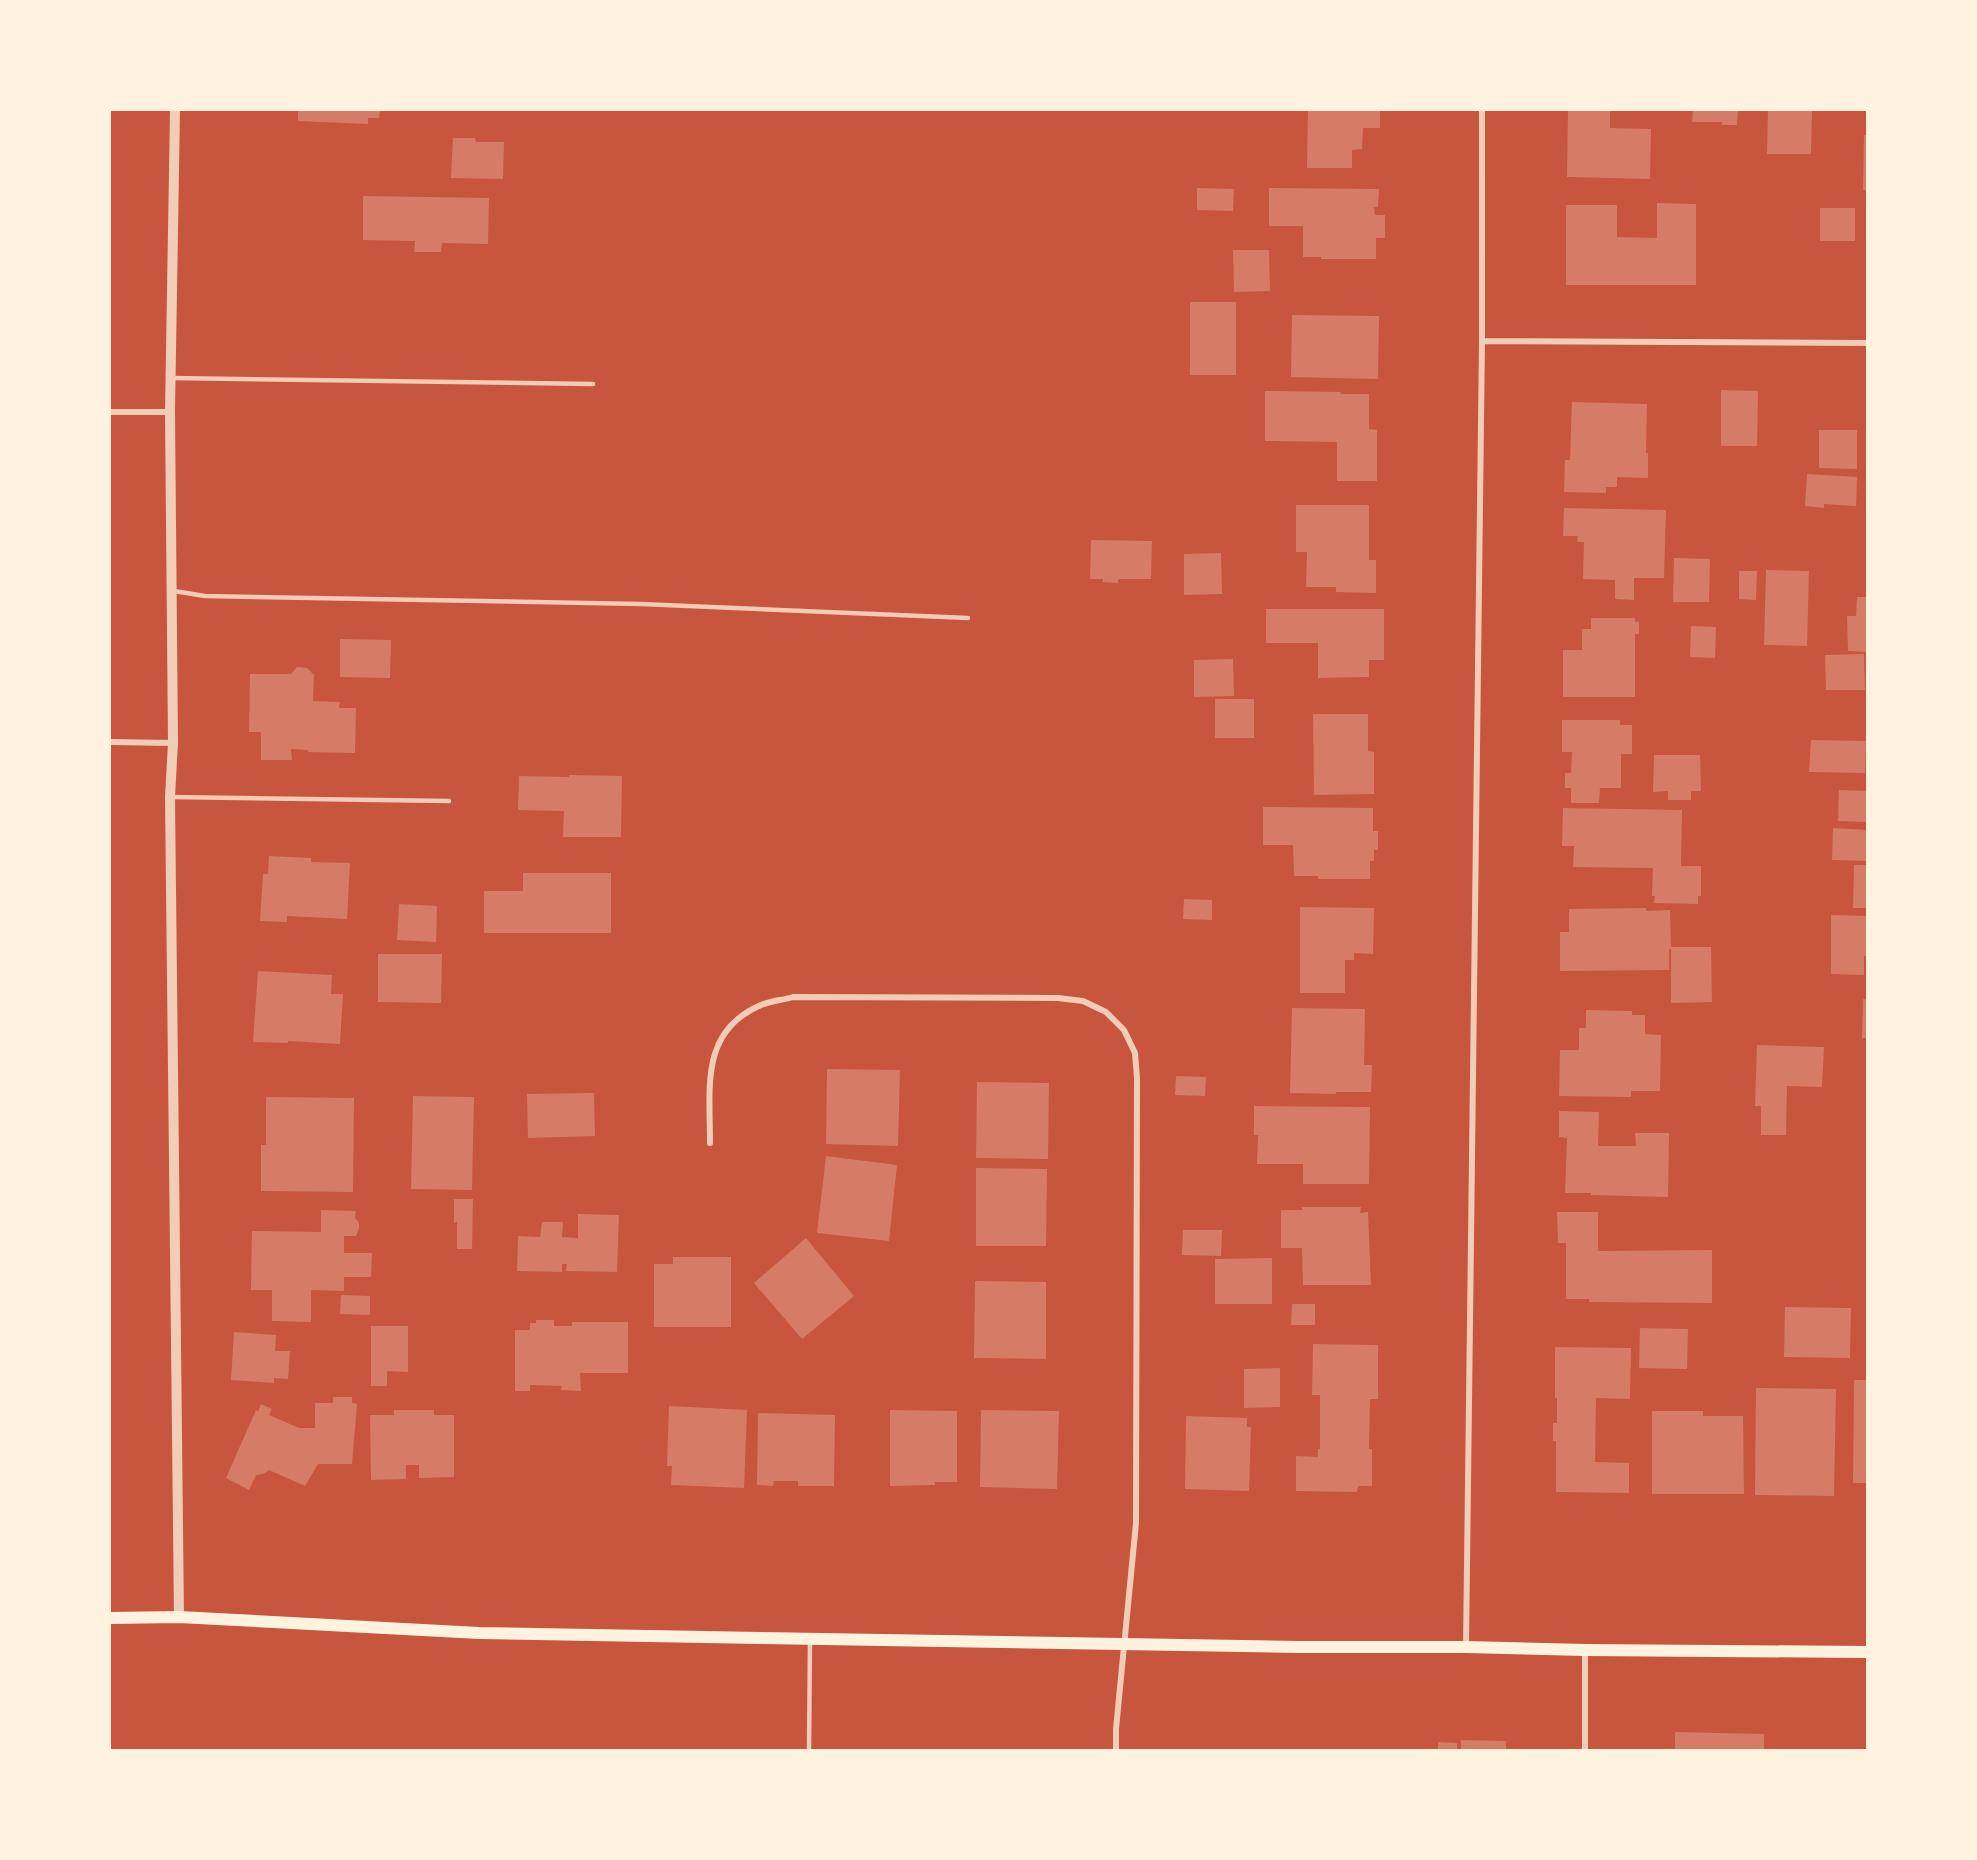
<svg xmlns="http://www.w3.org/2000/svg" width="1977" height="1860" viewBox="0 0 1977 1860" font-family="'Public Sans',sans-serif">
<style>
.building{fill:#d67c66}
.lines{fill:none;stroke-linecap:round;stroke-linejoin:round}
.service{stroke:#f1ccb7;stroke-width:4.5}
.minor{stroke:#f1ccb7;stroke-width:6}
.tertiary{stroke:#f1ccb7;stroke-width:10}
.secondary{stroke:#fff3e0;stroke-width:12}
</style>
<rect width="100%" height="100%" fill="#c8553d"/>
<path class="building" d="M 298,110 L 380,110 L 379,118 L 368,118 L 368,124 L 298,121 Z
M 1308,110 L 1380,110 L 1380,128 L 1363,128 L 1362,149 L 1352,150 L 1352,168 L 1307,168 Z
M 1568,110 L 1610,110 L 1610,128 L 1651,129 L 1650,179 L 1567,177 Z
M 1693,110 L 1738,110 L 1737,125 L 1722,125 L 1722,122 L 1692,122 Z
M 1768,110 L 1812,110 L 1811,154 L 1767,154 Z
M 1864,135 L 1868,135 L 1868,190 L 1863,190 Z
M 453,138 L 475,138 L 476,142 L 504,142 L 503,179 L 451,178 Z
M 1197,188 L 1234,189 L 1233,211 L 1197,210 Z
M 1269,188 L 1379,189 L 1378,207 L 1374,207 L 1375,215 L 1385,215 L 1385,238 L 1376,238 L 1376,259 L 1321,259 L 1321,257 L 1303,257 L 1303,226 L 1269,226 Z
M 363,196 L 489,198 L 488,244 L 442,243 L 441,252 L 414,252 L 415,241 L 363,240 Z
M 1657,203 L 1696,204 L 1696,285 L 1566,285 L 1566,205 L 1617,205 L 1617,237 L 1657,238 Z
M 1820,208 L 1855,208 L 1855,241 L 1820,241 Z
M 1233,250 L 1269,250 L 1270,291 L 1234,292 Z
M 1190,302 L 1236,302 L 1236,375 L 1190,375 Z
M 1292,315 L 1379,316 L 1378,379 L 1291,377 Z
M 1721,390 L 1758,391 L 1757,446 L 1721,446 Z
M 1265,391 L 1341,392 L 1340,394 L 1369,394 L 1369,429 L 1377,430 L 1377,481 L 1337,481 L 1337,442 L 1265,441 Z
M 1572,402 L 1647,404 L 1646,453 L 1648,453 L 1648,478 L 1617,477 L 1617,487 L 1606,487 L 1606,493 L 1564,492 L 1565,460 L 1570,460 Z
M 1819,430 L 1857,430 L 1857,469 L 1819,468 Z
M 1807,474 L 1857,477 L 1856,506 L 1824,504 L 1824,508 L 1805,506 Z
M 1296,505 L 1369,505 L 1369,560 L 1376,560 L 1376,593 L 1336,592 L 1336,587 L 1306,587 L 1307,552 L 1296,552 Z
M 1564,508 L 1666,510 L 1664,578 L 1634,578 L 1634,600 L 1615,599 L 1615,580 L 1583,579 L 1584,542 L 1577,542 L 1578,536 L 1563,536 Z
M 1091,540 L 1152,541 L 1151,579 L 1118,579 L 1118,583 L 1103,582 L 1103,579 L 1090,579 Z
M 1221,553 L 1222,594 L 1184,595 L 1184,554 Z
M 1674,558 L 1710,559 L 1709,602 L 1673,602 Z
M 1766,570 L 1809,571 L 1807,646 L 1764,645 Z
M 1739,571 L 1757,571 L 1756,600 L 1739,599 Z
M 1857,597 L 1868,597 L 1868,652 L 1848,651 L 1847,616 L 1856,616 Z
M 1266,609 L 1384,609 L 1384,660 L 1369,660 L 1369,677 L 1318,678 L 1318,643 L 1266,643 Z
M 1591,618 L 1635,618 L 1635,622 L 1639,622 L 1639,634 L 1635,634 L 1635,697 L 1563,697 L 1563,650 L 1582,650 L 1582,629 L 1591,629 Z
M 1691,626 L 1716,627 L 1715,658 L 1690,657 Z
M 340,639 L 391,640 L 390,678 L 340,677 Z
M 1864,654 L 1865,690 L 1826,690 L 1825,655 Z
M 1233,659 L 1234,696 L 1194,697 L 1194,660 Z
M 297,667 L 307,668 L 314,675 L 313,701 L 340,702 L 339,708 L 356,708 L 355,753 L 308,752 L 308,750 L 291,749 L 292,760 L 261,760 L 261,732 L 249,732 L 250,674 L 291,674 Z
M 1215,699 L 1254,699 L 1254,738 L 1215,738 Z
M 1313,714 L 1368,714 L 1368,751 L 1374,752 L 1374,794 L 1314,795 Z
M 1562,720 L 1620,720 L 1620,725 L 1632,725 L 1632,754 L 1621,754 L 1621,788 L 1600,788 L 1599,803 L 1571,803 L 1571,788 L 1565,788 L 1565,773 L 1571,773 L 1572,752 L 1562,752 Z
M 1811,740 L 1866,741 L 1865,773 L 1809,772 Z
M 1654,755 L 1700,755 L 1701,791 L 1691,791 L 1691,800 L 1668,800 L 1668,791 L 1653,792 Z
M 569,775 L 622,776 L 621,837 L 563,837 L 564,811 L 518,810 L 519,776 L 569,777 Z
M 1839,790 L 1868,791 L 1868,822 L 1838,821 Z
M 1263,807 L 1373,808 L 1373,831 L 1378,831 L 1378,850 L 1374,850 L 1374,861 L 1370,861 L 1370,879 L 1318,879 L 1318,876 L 1294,876 L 1293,845 L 1263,845 Z
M 1563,808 L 1682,810 L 1681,866 L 1701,866 L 1701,896 L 1698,896 L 1698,904 L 1654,903 L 1655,896 L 1652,896 L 1653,868 L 1573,867 L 1574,846 L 1562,846 Z
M 1833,828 L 1868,830 L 1868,861 L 1832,860 Z
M 269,856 L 311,858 L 311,862 L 350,863 L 347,919 L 287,916 L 287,922 L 260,921 L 263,874 L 268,874 Z
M 1854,865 L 1868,865 L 1868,908 L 1853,908 Z
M 523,873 L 611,873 L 611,933 L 484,933 L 484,891 L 523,891 Z
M 1184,899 L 1212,900 L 1212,920 L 1183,919 Z
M 399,904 L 437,906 L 436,942 L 397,940 Z
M 1300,907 L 1374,908 L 1373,954 L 1354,953 L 1354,960 L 1345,960 L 1345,993 L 1300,993 Z
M 1646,908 L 1646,911 L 1670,910 L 1671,947 L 1711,947 L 1712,1002 L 1671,1003 L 1671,949 L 1669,949 L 1669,970 L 1560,971 L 1560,932 L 1569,932 L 1569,909 Z
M 1831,915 L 1868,916 L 1868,956 L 1864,956 L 1864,975 L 1831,974 Z
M 378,954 L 442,954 L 441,1003 L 378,1002 Z
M 258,971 L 332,975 L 331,994 L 343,994 L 340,1044 L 288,1041 L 288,1043 L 253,1042 Z
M 1863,999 L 1868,1000 L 1868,1038 L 1862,1038 Z
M 1292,1008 L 1365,1009 L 1364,1065 L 1372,1065 L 1371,1092 L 1336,1092 L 1336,1094 L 1290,1093 Z
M 1586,1010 L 1632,1011 L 1632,1015 L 1645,1015 L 1645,1034 L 1661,1035 L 1660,1091 L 1631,1091 L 1631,1097 L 1559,1096 L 1560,1050 L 1579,1050 L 1579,1028 L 1586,1028 Z
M 1757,1045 L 1824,1047 L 1822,1087 L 1787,1086 L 1786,1135 L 1761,1135 L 1761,1106 L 1755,1106 Z
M 827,1069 L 900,1070 L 898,1146 L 826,1144 Z
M 1176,1076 L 1206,1077 L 1205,1096 L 1175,1095 Z
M 977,1082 L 1049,1083 L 1048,1159 L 976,1158 Z
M 594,1093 L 595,1136 L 528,1138 L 527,1094 Z
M 413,1096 L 474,1097 L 472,1190 L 411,1189 Z
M 266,1097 L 354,1098 L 353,1192 L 261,1191 L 261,1145 L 266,1145 Z
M 1254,1106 L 1370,1107 L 1369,1184 L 1303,1184 L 1303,1164 L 1257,1164 L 1258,1135 L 1254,1135 Z
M 1559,1111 L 1599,1112 L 1598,1146 L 1636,1146 L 1635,1133 L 1669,1133 L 1668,1197 L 1591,1195 L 1591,1193 L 1565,1193 L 1567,1138 L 1559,1137 Z
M 826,1156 L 897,1165 L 889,1241 L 817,1233 Z
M 976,1168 L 1047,1169 L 1046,1246 L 976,1246 Z
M 454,1199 L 473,1199 L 472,1249 L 457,1249 L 457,1222 L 454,1223 Z
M 1302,1207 L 1361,1207 L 1360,1213 L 1368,1212 L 1371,1285 L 1303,1285 L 1302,1248 L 1281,1248 L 1281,1210 L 1302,1210 Z
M 321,1210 L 356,1211 L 355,1218 L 359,1222 L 359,1228 L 356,1236 L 344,1236 L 344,1253 L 372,1253 L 371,1277 L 344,1277 L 344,1291 L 311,1290 L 311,1322 L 272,1321 L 272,1290 L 251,1290 L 252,1231 L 321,1232 Z
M 1557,1212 L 1598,1212 L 1598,1251 L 1712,1250 L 1712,1303 L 1589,1302 L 1589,1299 L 1566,1299 L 1566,1243 L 1558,1243 Z
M 578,1214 L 619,1215 L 617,1272 L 566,1271 L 567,1264 L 562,1264 L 562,1272 L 517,1271 L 518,1236 L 540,1237 L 542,1222 L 563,1222 L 562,1237 L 578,1238 Z
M 1183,1230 L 1222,1230 L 1221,1256 L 1182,1255 Z
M 806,1238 L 854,1296 L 802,1339 L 754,1283 Z
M 673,1257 L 731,1257 L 731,1327 L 654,1327 L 654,1264 L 673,1264 Z
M 1272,1258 L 1272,1304 L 1215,1304 L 1215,1259 Z
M 975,1281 L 1046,1282 L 1046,1359 L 974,1358 Z
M 341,1295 L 370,1296 L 370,1315 L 340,1314 Z
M 1292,1304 L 1315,1304 L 1315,1325 L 1291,1325 Z
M 1785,1307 L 1851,1308 L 1850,1358 L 1784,1357 Z
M 536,1320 L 554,1320 L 554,1326 L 572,1326 L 572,1322 L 628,1322 L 628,1373 L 580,1373 L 581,1391 L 561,1390 L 562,1386 L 530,1385 L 530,1391 L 515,1391 L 515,1330 L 530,1330 L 530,1323 L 536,1323 Z
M 371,1326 L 408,1326 L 408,1372 L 387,1371 L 387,1386 L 371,1386 Z
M 1640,1328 L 1688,1329 L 1687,1369 L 1639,1368 Z
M 234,1332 L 276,1335 L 275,1351 L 290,1351 L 288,1379 L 274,1378 L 274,1383 L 231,1380 Z
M 1313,1344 L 1378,1345 L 1378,1399 L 1370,1399 L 1369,1449 L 1372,1449 L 1372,1486 L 1358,1486 L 1357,1492 L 1296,1491 L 1296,1456 L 1318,1457 L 1318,1449 L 1320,1449 L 1320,1395 L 1312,1395 Z
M 1555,1347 L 1631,1348 L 1630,1399 L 1596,1398 L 1595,1462 L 1629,1463 L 1629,1493 L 1556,1492 L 1556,1441 L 1553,1441 L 1553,1423 L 1557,1423 L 1557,1398 L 1555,1398 Z
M 1280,1368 L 1280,1407 L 1244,1408 L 1244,1369 Z
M 1854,1380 L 1868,1380 L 1868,1483 L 1853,1483 Z
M 1756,1388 L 1836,1389 L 1834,1496 L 1755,1495 Z
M 333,1397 L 352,1397 L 352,1403 L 357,1404 L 352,1464 L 318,1464 L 305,1486 L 269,1470 L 263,1474 L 256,1475 L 249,1490 L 226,1478 L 256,1410 L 258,1412 L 261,1404 L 272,1409 L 269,1415 L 299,1428 L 315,1428 L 315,1403 L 333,1403 Z
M 669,1406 L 747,1410 L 744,1488 L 671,1485 L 672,1466 L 667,1466 Z
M 394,1410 L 434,1410 L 434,1415 L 454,1415 L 454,1477 L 419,1478 L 419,1465 L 406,1465 L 406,1479 L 371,1480 L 370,1415 L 394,1415 Z
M 890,1410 L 957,1411 L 957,1482 L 935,1482 L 935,1485 L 890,1486 Z
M 981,1410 L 1059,1411 L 1057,1489 L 980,1487 Z
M 1652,1411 L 1703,1411 L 1703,1416 L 1743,1416 L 1744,1494 L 1652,1494 Z
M 758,1413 L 835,1415 L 834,1486 L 798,1486 L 798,1481 L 774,1481 L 773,1486 L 757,1485 Z
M 1186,1416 L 1247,1418 L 1247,1427 L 1251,1427 L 1249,1491 L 1185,1489 Z
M 1675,1732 L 1764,1734 L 1764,1750 L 1675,1750 Z
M 1461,1740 L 1506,1741 L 1506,1750 L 1461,1750 Z
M 1438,1742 L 1457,1743 L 1457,1750 L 1438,1750 Z"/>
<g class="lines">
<path class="service" d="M 171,378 L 593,384
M 174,591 L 205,596 L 641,604 L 968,618
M 170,797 L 449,801
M 809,1750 L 810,1639"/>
<path class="minor" d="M 1482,341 L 1868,343
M 110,412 L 170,412
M 110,742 L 173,743
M 710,1143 C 710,1087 700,1031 761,1005 C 771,1001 783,1000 793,997 L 1058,998 L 1083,1001 L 1106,1012 L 1124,1030 L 1135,1053 L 1137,1078 L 1136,1523 L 1116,1729 L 1116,1750
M 1466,1647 L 1482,341 L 1482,110
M 1585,1650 L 1585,1750"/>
<path class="tertiary" d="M 175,110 L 170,412 L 173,743 L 170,797 L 179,1617"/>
<path class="secondary" d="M 110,1618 L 179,1617 L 479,1633 L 760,1638 L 1299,1647 L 1466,1647 L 1585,1650 L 1868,1652"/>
</g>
<rect width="1977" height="1860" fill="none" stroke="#fff3e0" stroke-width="222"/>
</svg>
